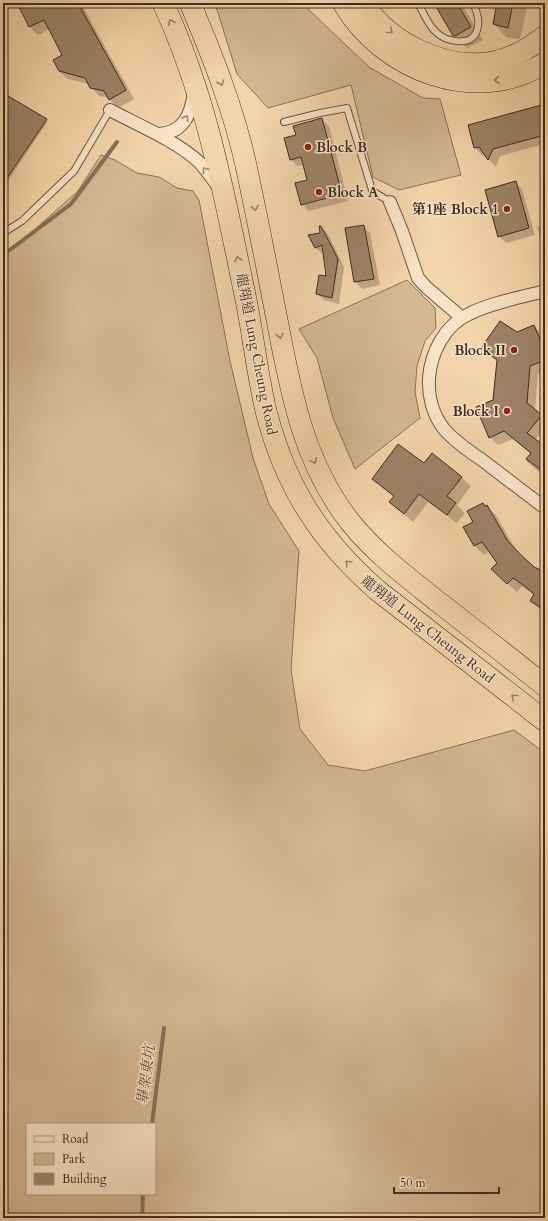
<svg xmlns="http://www.w3.org/2000/svg" width="548" height="1221" viewBox="0 0 548 1221" font-family="Cardo,'Noto Serif TC',serif">
<style>
.green{fill:#d5b792;stroke:#8a725a;fill-rule:evenodd}
.shadow{fill:#0003}
.lines{fill:none;stroke-linecap:round;stroke-linejoin:round}
.stream{stroke:#866f57;stroke-width:4}
.building{fill:#9d8368;stroke:#3f2c21}
.service-casing{stroke:#6c5643;stroke-width:8}
.minor-casing{stroke:#6c5643;stroke-width:14}
.trunk-casing{stroke:#3f2c21;stroke-width:22}
.service{stroke:#f8e3c7;stroke-width:6}
.minor{stroke:#f8e3c7;stroke-width:12}
.trunk{stroke:#f4d4a9;stroke-width:21}
.oneway{stroke:#9a8065}
.oneway2{stroke:#9c8874}
.poi-dot{fill:#8f2418;stroke:#f8e3c7;stroke-width:1.5}
.labels{text-anchor:middle;stroke-width:3;stroke-linejoin:round;paint-order:stroke}
.poi-label{font-size:14px;font-weight:bold;fill:#3f2c21;stroke:#f8e3c7;text-anchor:end}
.street-label{font-size:14px;fill:#3f2c21;stroke:#f8e3c7}
.water-label{font-size:15px;font-style:italic;fill:#5d4838;stroke:#f8e3c7}
</style>
<rect width="100%" height="100%" fill="#f4d4a9"/>
<filter id="stains"><feTurbulence type="fractalNoise" baseFrequency=".005" numOctaves="4"/><feColorMatrix values="0 0 0 0 .2 0 0 0 0 .09 0 0 0 0 .02 0 0 0 .5 -.17"/></filter>
<radialGradient id="worn" r=".72"><stop offset=".6" stop-color="#630" stop-opacity="0"/><stop offset="1" stop-color="#630" stop-opacity=".3"/></radialGradient>
<path class="green" d="M 215,3 L 305,3 L 308,9 L 369,67 L 423,98 L 440,99 L 461,175 L 399,190 L 373,177 L 351,85 L 268,108 L 237,74 Z
M 101,155 L 115,160 L 137,173 L 159,177 L 177,188 L 193,191 L 199,200 L 230,361 L 253,458 L 269,504 L 299,551 L 291,670 L 300,729 L 328,765 L 365,771 L 514,730 L 545,753 L 545,1218 L 3,1218 L 3,253 L 16,246 L 78,191 ZM 27,1124 L 155,1124 L 155,1194 L 27,1194 Z
M 407,280 L 435,308 L 436,328 L 425,341 L 417,366 L 415,392 L 420,418 L 355,469 L 333,418 L 317,358 L 299,329 Z"/>
<path class="shadow" d="M 28,3 L 81,3 L 134,99 L 118,108 L 108,98 L 99,96 L 89,84 L 68,79 L 59,71 L 63,56 L 50,29 L 38,35 L 30,27 L 20,7 Z
M 435,3 L 461,3 L 483,40 L 467,48 L 454,35 Z
M 487,3 L 528,3 L 520,39 L 506,37 L 494,24 L 496,12 Z
M 3,94 L 48,121 L 3,188 Z
M 545,105 L 545,144 L 500,156 L 496,167 L 485,155 L 483,156 L 475,148 L 469,126 Z
M 322,119 L 329,126 L 348,201 L 309,211 L 302,204 L 308,181 L 304,165 L 297,166 L 291,160 L 297,136 Z
M 515,182 L 522,189 L 535,235 L 506,243 L 499,236 Z
M 545,225 L 545,254 L 537,227 Z
M 363,226 L 370,233 L 380,285 L 362,289 L 355,282 Z
M 321,227 L 328,234 L 344,267 L 339,304 L 324,300 L 318,294 L 327,278 L 324,254 L 323,254 L 316,248 L 310,235 L 321,233 Z
M 534,326 L 543,336 L 545,335 L 545,371 L 538,374 L 535,410 L 545,419 L 545,429 L 535,440 L 545,447 L 545,477 L 526,461 L 531,454 L 513,439 L 498,445 L 490,437 L 498,361 L 482,348 Z
M 432,455 L 462,478 L 471,486 L 457,505 L 465,513 L 457,523 L 428,502 L 413,522 L 390,502 L 394,497 L 373,479 L 424,465 Z
M 487,506 L 496,515 L 516,550 L 534,567 L 545,574 L 545,613 L 540,610 L 531,601 L 535,595 L 533,594 L 522,586 L 517,592 L 492,569 L 499,563 L 490,551 L 484,555 L 475,546 L 465,528 L 474,523 Z"/>
<g class="lines">
<path class="stream" d="M 3,255 L 71,204 L 117,142
M 152,1124 L 164,1028
M 142,1218 L 143,1194"/>
</g>
<path class="building" d="M 26,3 L 78,3 L 126,90 L 109,100 L 104,91 L 90,88 L 85,78 L 59,71 L 53,60 L 62,55 L 44,20 L 29,27 L 19,7 Z
M 434,3 L 457,3 L 471,27 L 455,36 L 453,36 Z
M 497,3 L 513,3 L 508,28 L 493,24 Z
M 3,93 L 47,119 L 3,184 Z
M 545,104 L 545,135 L 493,149 L 488,160 L 479,147 L 474,148 L 468,125 Z
M 322,118 L 342,194 L 301,205 L 295,183 L 307,180 L 301,157 L 290,160 L 284,138 L 296,135 L 293,126 Z
M 516,181 L 529,228 L 498,237 L 485,190 Z
M 364,225 L 374,279 L 354,282 L 345,228 Z
M 319,226 L 321,226 L 338,259 L 332,298 L 316,294 L 319,275 L 326,276 L 322,245 L 315,248 L 308,235 L 320,233 Z
M 500,321 L 517,332 L 534,325 L 545,352 L 545,360 L 530,366 L 527,403 L 542,415 L 527,433 L 545,446 L 545,473 L 526,459 L 531,453 L 504,431 L 489,438 L 476,407 L 493,400 L 497,360 L 481,348 Z
M 398,444 L 424,463 L 432,453 L 462,477 L 447,496 L 456,503 L 447,515 L 419,494 L 404,514 L 389,502 L 394,496 L 372,479 Z
M 483,503 L 485,506 L 487,505 L 507,540 L 521,555 L 534,567 L 545,572 L 545,610 L 530,601 L 534,594 L 523,585 L 513,578 L 507,584 L 491,569 L 497,563 L 482,542 L 474,546 L 463,527 L 473,522 L 467,511 Z"/>
<g class="lines">
<g class="service-casing">
<path id="service" d="M 418,3 C 423,12 428,25 436,32 C 445,41 469,47 476,33 C 481,24 477,11 473,3
M 284,122 L 320,113 L 347,108 L 372,190 L 374,192 L 390,202
M 3,233 L 22,221 L 74,171 L 110,110"/>
</g>
<g class="minor-casing">
<path id="minor" d="M 110,110 C 138,125 177,141 200,163 C 206,170 212,178 217,185
M 157,134 C 183,134 191,115 194,92
M 390,202 L 402,231 L 418,278 L 426,287 L 462,318
M 545,291 C 522,297 490,303 469,314 C 445,325 431,352 429,378 C 428,396 433,415 444,429 C 455,442 469,451 482,460 C 503,476 524,492 545,508"/>
</g>
<g class="trunk-casing">
<path id="trunk" d="M 163,3 C 207,98 224,194 245,295 C 253,333 257,373 266,411 C 285,486 320,540 377,590 L 545,721
M 190,3 C 213,57 235,113 247,170 C 258,222 268,273 278,325 C 291,394 305,466 351,523 C 375,553 407,577 437,601 C 473,629 509,657 545,686
M 343,3 C 382,70 475,107 545,63
M 363,3 C 389,43 446,71 493,62 C 513,58 530,48 545,36"/>
</g>
<use href="#service" class="service"/>
<use href="#minor" class="minor"/>
<use href="#trunk" class="trunk"/>
</g>
<defs><path id="oneway-chevron" d="M-2-3.5L2.5 0L-2 3.5" fill="none" stroke-width="1.6" stroke-linecap="round" stroke-linejoin="round"/></defs>
<g class="oneway">
<use href="#oneway-chevron" transform="translate(171 22) rotate(-114)"/>
<use href="#oneway-chevron" transform="translate(390 31) rotate(38)"/>
<use href="#oneway-chevron" transform="translate(497 80) rotate(172)"/>
<use href="#oneway-chevron" transform="translate(221 83) rotate(71)"/>
<use href="#oneway-chevron" transform="translate(255 208) rotate(79)"/>
<use href="#oneway-chevron" transform="translate(238 259) rotate(-102)"/>
<use href="#oneway-chevron" transform="translate(280 336) rotate(79)"/>
<use href="#oneway-chevron" transform="translate(314 461) rotate(66)"/>
<use href="#oneway-chevron" transform="translate(348 563) rotate(-134)"/>
<use href="#oneway-chevron" transform="translate(514 697) rotate(-142)"/>
</g>
<g class="oneway2">
<use href="#oneway-chevron" transform="translate(186 118) rotate(-59)"/>
<use href="#oneway-chevron" transform="translate(205 170) rotate(-130)"/>
</g>
<g class="poi-dot">
<circle cx="308" cy="147" r="4"/>
<circle cx="319" cy="192" r="4"/>
<circle cx="507" cy="209" r="4"/>
<circle cx="514" cy="350" r="4"/>
<circle cx="507" cy="411" r="4"/>
</g>
<g class="labels">
<g class="poi-label">
<text x="316" y="152" text-anchor="start">Block B</text>
<text x="327" y="197" text-anchor="start">Block A</text>
<text x="499" y="214">第1座 Block 1</text>
<text x="506" y="355">Block II</text>
<text x="499" y="416">Block I</text>
</g>
<g class="street-label">
<text transform="translate(257 354) rotate(79)" y="5">龍翔道 Lung Cheung Road</text>
<text transform="translate(428 629) rotate(38)" y="5">龍翔道 Lung Cheung Road</text>
</g>
<g class="water-label">
<text transform="translate(146 1075) rotate(-83)" y="5">畢架東坑</text>
</g>
</g>
<rect width="548" height="1221" fill="none" stroke="#f4d4a9" stroke-width="16"/>
<rect x="4" y="4" width="540" height="1213" fill="none" stroke="#3f2c21" stroke-width="2"/>
<rect x="8" y="8" width="532" height="1205" fill="none" stroke="#3f2c21"/>
<rect x="26" y="1123" width="130" height="72" fill="#f8e3c7" stroke="#ae9a85"/>
<rect x="34" y="1136" width="20" height="6" fill="#f8e3c7" stroke="#ae9a85"/>
<text x="62" y="1143" font-size="12" fill="#3f2c21">Road</text>
<rect x="34" y="1153" width="20" height="12" fill="#d5b792" stroke="#ae9a85"/>
<text x="62" y="1163" font-size="12" fill="#3f2c21">Park</text>
<rect x="34" y="1173" width="20" height="12" fill="#9d8368" stroke="#ae9a85"/>
<text x="62" y="1183" font-size="12" fill="#3f2c21">Building</text>
<path d="M394 1187v6h105v-6" fill="none" stroke="#3f2c21" stroke-width="2"/>
<text x="400" y="1187" font-size="12" fill="#3f2c21" stroke="#f8e3c7" stroke-width="3" paint-order="stroke">50 m</text>
<rect width="100%" height="100%" filter="url(#stains)"/>
<rect width="100%" height="100%" fill="url(#worn)"/>
</svg>
